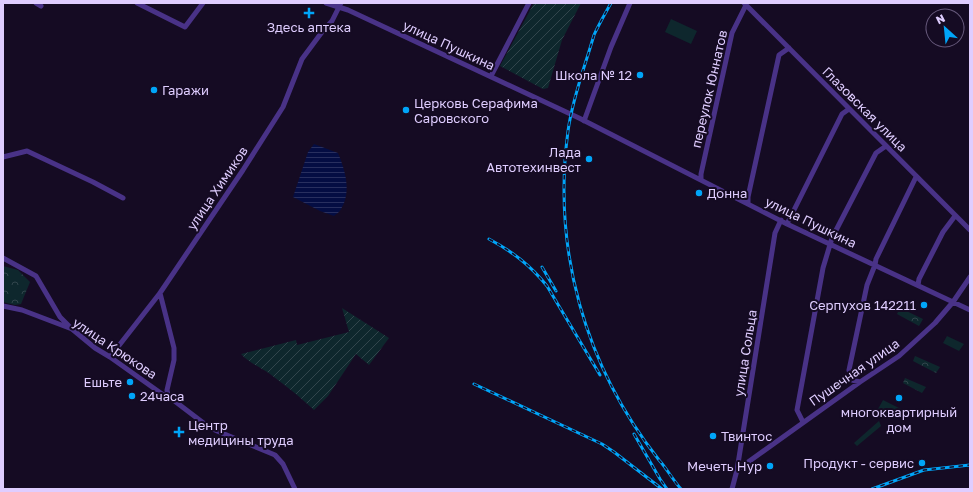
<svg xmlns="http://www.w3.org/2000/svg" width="973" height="492" viewBox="0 0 973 492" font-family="'Golos Text',sans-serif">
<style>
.grass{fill:url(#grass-tufts)}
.park{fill:url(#park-crowns)}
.garden{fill:url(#garden-furrows)}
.pitch{fill:#0e272d}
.water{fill:url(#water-rules)}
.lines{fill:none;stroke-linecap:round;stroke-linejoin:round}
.minor{stroke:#493287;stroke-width:5}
.rail-casing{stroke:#00a5f8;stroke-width:3}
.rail{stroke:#150b23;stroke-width:1.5;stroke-dasharray:4.5;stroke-linecap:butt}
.poi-dot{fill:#00a5f8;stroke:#150b23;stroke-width:1.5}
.labels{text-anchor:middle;stroke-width:4;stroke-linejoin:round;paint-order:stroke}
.poi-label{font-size:13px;fill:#dfcdff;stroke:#150b23;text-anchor:end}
.street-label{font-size:13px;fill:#dfcdff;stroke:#150b23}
</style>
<defs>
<pattern id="grass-tufts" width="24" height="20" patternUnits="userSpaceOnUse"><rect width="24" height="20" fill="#0e272d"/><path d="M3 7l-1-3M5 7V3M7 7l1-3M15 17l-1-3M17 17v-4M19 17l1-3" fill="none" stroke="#31454c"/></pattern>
<pattern id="park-crowns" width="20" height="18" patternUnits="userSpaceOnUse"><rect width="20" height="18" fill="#0e272d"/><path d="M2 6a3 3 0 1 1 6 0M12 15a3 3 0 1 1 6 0" fill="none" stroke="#31454c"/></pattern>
<pattern id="garden-furrows" width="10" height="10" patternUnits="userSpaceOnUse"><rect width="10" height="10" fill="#0e272d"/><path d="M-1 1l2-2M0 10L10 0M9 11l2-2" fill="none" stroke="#31454c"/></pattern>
<pattern id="water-rules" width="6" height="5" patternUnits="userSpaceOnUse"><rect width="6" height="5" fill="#040d43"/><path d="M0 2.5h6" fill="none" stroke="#282f5f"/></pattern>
</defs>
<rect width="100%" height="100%" fill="#150b23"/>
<path class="grass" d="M 879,421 L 881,426 L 857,446 L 854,443 Z"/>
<path class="park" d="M 3,266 L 18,270 L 30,282 L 21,304 L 15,305 L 3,302 Z
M 900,308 L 923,319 L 919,326 L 897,314 Z
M 915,356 L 940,367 L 936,373 L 913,361 Z
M 905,378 L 926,387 L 922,393 L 903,383 Z"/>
<path class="garden" d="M 534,3 L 581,3 L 562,40 L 548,88 L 543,89 L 500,66 Z
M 342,308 L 389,338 L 369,365 L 356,354 L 328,396 L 314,410 C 299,396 286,386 270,374 C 260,367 249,363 241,354 L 296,340 L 297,345 L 349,332 Z"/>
<path class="pitch" d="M 671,19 L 697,31 L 691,44 L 665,32 Z
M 947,336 L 964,344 L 959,351 L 943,343 Z
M 883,400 L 901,409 L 896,419 L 878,409 Z"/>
<path class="water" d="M 314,144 L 338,153 C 345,170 352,192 341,209 C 340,212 336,214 334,216 L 320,211 L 293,197 L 308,152 Z"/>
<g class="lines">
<path class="minor" d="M 36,3 L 41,6
M 137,3 L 185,27 L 203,3
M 326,3 L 348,10 L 579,118 L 787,224 L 970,310
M 744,3 L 970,230
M 491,76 L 529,3
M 584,121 L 611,47 L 630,3
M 3,157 L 27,151 L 93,182 L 123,198
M 701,180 L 701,174 L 732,33 L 746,5
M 748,204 L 748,197 L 779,55 L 789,48
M 787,224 L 842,114 L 849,109
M 3,258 L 36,276 L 60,317 L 71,328
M 918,285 L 919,279 L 943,232 L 955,216
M 160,293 L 174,348 L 174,360 L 167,390 L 168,396
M 3,306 L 22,310 L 72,329 L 95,348 L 110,357 L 162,394 L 168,396 L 210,428 L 275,455 L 283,464 L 295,489
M 110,357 L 160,293 L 243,170 L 283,107 L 302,59 L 322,32 L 332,21 L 341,3
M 860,382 L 852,380 L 850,375 L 849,370 L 867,285 L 875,265 L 876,259 L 916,177
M 803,422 L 797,410 L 823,268 L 832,238 L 876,153 L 886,146
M 737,470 L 860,382 L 899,356 L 935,323 L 953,302 L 970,277
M 732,489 L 737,470 L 775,233 L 781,220"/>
<g class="rail-casing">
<path id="rail" d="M 611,3 C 605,14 599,24 594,35 C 591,45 588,55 585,64 C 578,86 571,109 568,131 C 552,250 585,366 659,460 C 667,469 673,480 681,489
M 489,239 C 513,252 530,265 547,286 L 600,375
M 542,267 L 556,291
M 474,384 L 602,444 L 614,452 L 662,489
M 634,434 L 660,479 L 667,489
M 872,489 L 924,470 L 970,465"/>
</g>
<use href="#rail" class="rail"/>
</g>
<g class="poi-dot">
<path d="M307 7h4v4h4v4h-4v4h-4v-4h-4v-4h4z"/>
<circle cx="640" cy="75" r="4"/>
<circle cx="154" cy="90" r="4"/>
<circle cx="406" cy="110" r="4"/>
<circle cx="589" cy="159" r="4"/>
<circle cx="699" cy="193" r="4"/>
<circle cx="924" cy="305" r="4"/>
<circle cx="130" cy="382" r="4"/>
<circle cx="132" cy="396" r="4"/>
<circle cx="899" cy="398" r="4"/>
<path d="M177 426h4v4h4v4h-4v4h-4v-4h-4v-4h4z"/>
<circle cx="713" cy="436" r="4"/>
<circle cx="922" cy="463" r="4"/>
<circle cx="770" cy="466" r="4"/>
</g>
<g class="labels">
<g class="poi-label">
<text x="309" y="32" text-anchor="middle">Здесь аптека</text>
<text x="632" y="80">Школа № 12</text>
<text x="162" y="95" text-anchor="start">Гаражи</text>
<text x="414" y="108" text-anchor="start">Церковь Серафима<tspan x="414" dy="15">Саровского</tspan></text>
<text x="581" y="157">Лада<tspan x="581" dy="15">Автотехинвест</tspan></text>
<text x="707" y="198" text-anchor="start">Донна</text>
<text x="916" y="310">Серпухов 142211</text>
<text x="122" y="387">Ешьте</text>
<text x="140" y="401" text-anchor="start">24часа</text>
<text x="899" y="417" text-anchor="middle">многоквартирный<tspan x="899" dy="15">дом</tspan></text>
<text x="188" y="430" text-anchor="start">Центр<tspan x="188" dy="15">медицины труда</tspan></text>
<text x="721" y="441" text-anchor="start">Твинтос</text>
<text x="914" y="468">Продукт - сервис</text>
<text x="762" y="471">Мечеть Нур</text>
</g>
<g class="street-label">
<text transform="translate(449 45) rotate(25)" y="5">улица Пушкина</text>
<text transform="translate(709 89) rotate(-77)" y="5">переулок Юннатов</text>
<text transform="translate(865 109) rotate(45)" y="5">Глазовская улица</text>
<text transform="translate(217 188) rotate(-56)" y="5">улица Химиков</text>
<text transform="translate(811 222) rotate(26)" y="5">улица Пушкина</text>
<text transform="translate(115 348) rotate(34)" y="5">улица Крюкова</text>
<text transform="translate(745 353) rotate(-81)" y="5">улица Сольца</text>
<text transform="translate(854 372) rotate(-35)" y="5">Пушечная улица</text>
</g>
</g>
<rect width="973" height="492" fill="none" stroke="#dfcdff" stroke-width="8"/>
<g transform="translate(945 28) rotate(333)"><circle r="19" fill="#150b23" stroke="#66597b"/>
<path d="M0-3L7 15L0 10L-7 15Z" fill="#00a5f8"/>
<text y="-6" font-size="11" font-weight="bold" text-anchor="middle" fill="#dfcdff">N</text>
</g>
</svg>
